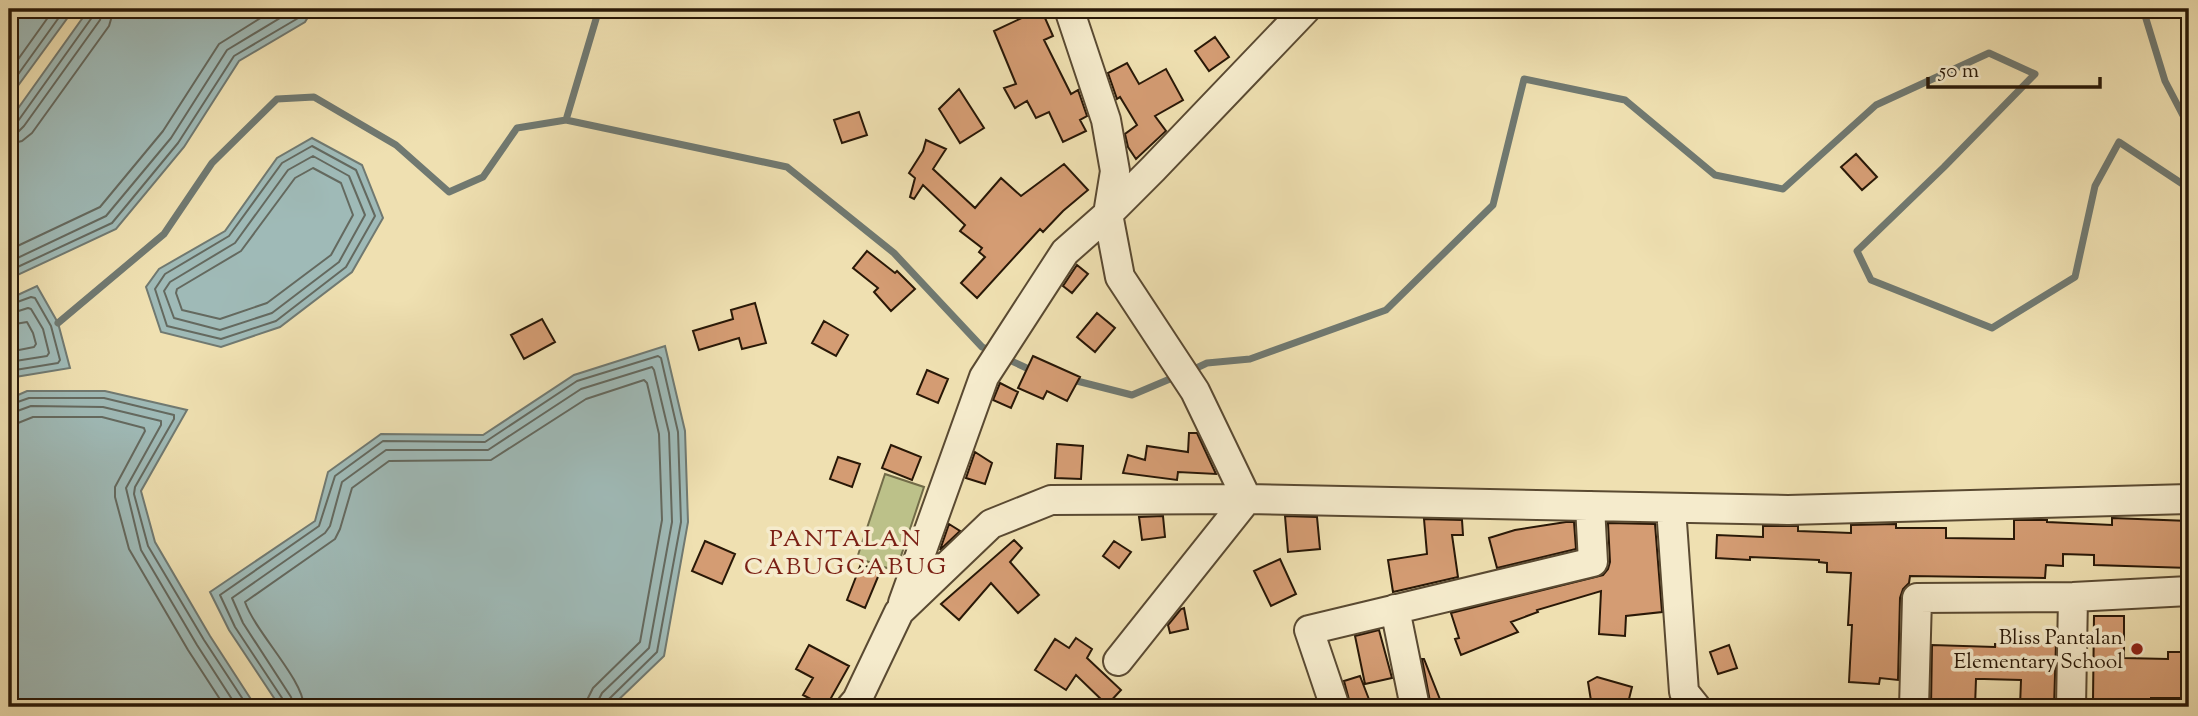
<svg xmlns="http://www.w3.org/2000/svg" width="2198" height="716" viewBox="0 0 2198 716" font-family="'Sorts Mill Goudy',serif">
<style>
.green{fill:#bcc189;stroke:#726c48;stroke-width:2}
.water{fill:#9fbab7;stroke:#707971;stroke-width:2}
.lines{fill:none;stroke-linecap:round;stroke-linejoin:round}
.shore{stroke:#64695f;stroke-width:2}
.stream{stroke:#707971;stroke-width:7}
.building{fill:#d49c73;stroke:#291807;stroke-width:2}
.minor-casing{stroke:#5a4a32;stroke-width:32}
.minor{stroke:#f5ebcc;stroke-width:28}
.poi-dot{fill:#8f2418;stroke:#f5ebcc;stroke-width:2.5}
.labels{text-anchor:middle;stroke-width:7;stroke-linejoin:round;paint-order:stroke}
.poi-label{font-size:21px;fill:#291807;stroke:#f5ebcc;text-anchor:end}
.quarter-label{font-size:24px;letter-spacing:2px;fill:#7a1f14;stroke:#f5ebcc}
</style>
<rect width="100%" height="100%" fill="#efe0b1"/>
<filter id="stains"><feTurbulence type="fractalNoise" baseFrequency=".00286" numOctaves="4"/><feColorMatrix values="0 0 0 0 .2 0 0 0 0 .09 0 0 0 0 .02 0 0 0 .5 -.17"/></filter>
<radialGradient id="worn" r=".72"><stop offset=".6" stop-color="#630" stop-opacity="0"/><stop offset="1" stop-color="#630" stop-opacity=".3"/></radialGradient>
<path class="green" d="M 885,474 L 924,487 L 896,571 L 857,558 Z"/>
<path class="water" d="M 9,9 L 74,9 L 9,98 Z
M 89,9 L 313,9 L 305,22 L 239,61 L 184,147 L 116,229 L 9,279 L 9,121 Z
M 312,138 L 362,165 L 383,218 L 352,272 L 280,327 L 221,347 L 161,332 L 146,287 L 159,269 L 225,231 L 277,158 Z
M 37,286 L 58,323 L 70,368 L 9,378 L 9,299 Z
M 665,346 L 685,431 L 688,522 L 664,656 L 611,707 L 280,707 L 229,630 L 210,592 L 315,521 L 328,472 L 381,434 L 483,435 L 574,375 Z
M 27,391 L 105,391 L 187,410 L 141,491 L 155,542 L 210,636 L 256,707 L 9,707 L 9,399 Z"/>
<g class="lines">
<path class="shore" d="M 9,72 L 54,9
M 9,87 L 65,9
M 9,124 L 18,121 L 93,16 L 94,9
M 9,133 L 18,132 L 24,126 L 100,20 L 103,9
M 9,144 L 22,141 L 32,133 L 109,26 L 114,9
M 312,146 L 356,170 L 375,216 L 346,267 L 276,321 L 221,339 L 167,326 L 155,289 L 165,274 L 229,236 L 282,163 Z
M 313,156 L 349,176 L 365,215 L 339,262 L 272,313 L 220,330 L 174,318 L 164,291 L 170,282 L 235,243 L 288,170 Z
M 313,168 L 341,183 L 353,215 L 331,255 L 267,303 L 220,319 L 182,310 L 176,293 L 177,289 L 241,251 L 295,178 Z
M 9,250 L 100,207 L 163,131 L 219,44 L 275,9
M 9,262 L 106,216 L 171,138 L 227,50 L 295,9
M 9,271 L 112,223 L 178,143 L 234,56 L 300,17 L 305,9
M 9,305 L 31,297 L 35,298 L 51,326 L 60,360 L 58,363 L 9,371
M 9,314 L 28,308 L 31,309 L 43,329 L 49,353 L 47,356 L 9,362
M 9,325 L 27,322 L 33,333 L 36,344 L 34,347 L 9,352
M 9,405 L 29,398 L 104,398 L 174,415 L 174,419 L 135,487 L 134,494 L 148,546 L 204,640 L 248,707
M 9,414 L 31,406 L 103,407 L 161,421 L 161,425 L 126,488 L 141,550 L 197,645 L 237,707
M 9,424 L 18,423 L 33,417 L 102,417 L 144,428 L 145,431 L 115,487 L 115,497 L 129,549 L 188,650 L 225,707
M 285,707 L 284,701 L 235,627 L 220,595 L 319,526 L 335,476 L 383,441 L 485,442 L 577,381 L 658,356 L 661,358 L 678,432 L 681,522 L 657,652 L 609,699 L 606,707
M 294,707 L 291,697 L 243,623 L 232,598 L 325,533 L 330,526 L 342,482 L 386,450 L 488,450 L 581,389 L 652,367 L 654,370 L 669,433 L 672,522 L 649,648 L 602,693 L 599,699 L 598,707
M 304,707 C 303,679 256,633 245,602 L 335,539 L 340,529 L 352,488 L 389,461 L 491,460 L 586,399 L 644,380 L 647,383 L 659,434 L 662,520 L 640,642 L 593,688 L 588,698 L 587,707"/>
<path class="stream" d="M 2143,9 L 2165,81 L 2189,127
M 566,120 L 599,9
M 58,323 L 164,234 L 212,163 L 277,99 L 314,97 L 396,145 L 449,192 L 483,177 L 517,128 L 566,120 L 787,167 L 894,253 L 982,347 L 992,351
M 1003,357 L 1033,371
M 1188,372 L 1207,363 L 1250,359 L 1386,310 L 1493,205 L 1524,79 L 1625,100 L 1715,175 L 1783,189 L 1876,105 L 1989,53 L 2035,74 L 1944,167 L 1857,251 L 1871,280 L 1992,328 L 2075,277 L 2095,186 L 2119,142 L 2184,185 L 2189,181
M 1069,379 L 1132,395 L 1177,376"/>
</g>
<path class="building" d="M 1041,9 L 1053,36 L 1044,40 L 1071,94 L 1078,90 L 1087,116 L 1080,120 L 1086,131 L 1063,142 L 1049,112 L 1036,118 L 1027,101 L 1015,108 L 1004,88 L 1016,84 L 994,31 Z
M 1215,37 L 1229,57 L 1209,71 L 1195,51 Z
M 1127,63 L 1139,84 L 1166,69 L 1183,100 L 1155,116 L 1166,131 L 1136,159 L 1128,147 L 1125,134 L 1137,125 L 1120,97 L 1117,99 L 1108,73 Z
M 959,89 L 984,128 L 960,143 L 939,109 Z
M 859,112 L 867,135 L 842,143 L 834,120 Z
M 926,140 L 946,149 L 933,169 L 975,208 L 1001,178 L 1021,196 L 1064,164 L 1088,190 L 1063,211 L 1043,232 L 1040,229 L 977,298 L 961,283 L 985,257 L 979,252 L 982,248 L 960,231 L 965,225 L 923,185 L 914,199 L 910,197 L 915,178 L 909,173 L 923,151 Z
M 1856,154 L 1877,177 L 1862,190 L 1841,167 Z
M 867,251 L 895,273 L 897,271 L 915,289 L 891,311 L 874,292 L 878,288 L 853,268 Z
M 1077,265 L 1088,274 L 1072,293 L 1063,286 Z
M 755,303 L 766,343 L 742,349 L 739,338 L 699,350 L 693,331 L 733,319 L 731,310 Z
M 1097,313 L 1115,328 L 1095,352 L 1077,337 Z
M 542,319 L 555,342 L 524,359 L 511,335 Z
M 824,321 L 848,335 L 836,356 L 812,343 Z
M 1033,356 L 1080,377 L 1067,401 L 1047,391 L 1043,399 L 1018,388 Z
M 927,370 L 948,379 L 938,403 L 917,394 Z
M 1000,383 L 1018,392 L 1011,408 L 993,400 Z
M 1189,433 L 1197,433 L 1216,474 L 1178,472 L 1177,480 L 1123,473 L 1128,455 L 1145,460 L 1147,446 L 1188,452 Z
M 1057,444 L 1083,446 L 1081,479 L 1055,478 Z
M 891,445 L 921,457 L 912,480 L 882,468 Z
M 975,452 L 992,463 L 985,484 L 966,478 Z
M 838,457 L 860,464 L 852,487 L 830,479 Z
M 1163,516 L 1165,537 L 1142,540 L 1139,517 Z
M 1285,516 L 1317,517 L 1320,549 L 1288,552 Z
M 2112,518 L 2189,521 L 2189,568 L 2094,565 L 2094,555 L 2063,554 L 2063,566 L 2046,565 L 2045,578 L 1910,576 L 1909,583 L 1903,589 L 1900,598 L 1898,680 L 1880,678 L 1879,684 L 1849,682 L 1852,625 L 1848,625 L 1851,573 L 1827,572 L 1827,563 L 1819,562 L 1819,560 L 1750,557 L 1750,560 L 1716,558 L 1717,535 L 1763,537 L 1763,526 L 1798,526 L 1798,531 L 1851,533 L 1851,525 L 1896,524 L 1896,528 L 1946,528 L 1946,538 L 2014,539 L 2014,520 L 2047,520 L 2047,522 L 2112,525 Z
M 1424,519 L 1462,520 L 1463,535 L 1452,535 L 1458,577 L 1393,592 L 1388,560 L 1427,554 Z
M 1566,522 L 1574,522 L 1576,549 L 1497,568 L 1489,538 L 1515,530 Z
M 1608,523 L 1655,524 L 1662,612 L 1626,616 L 1625,636 L 1599,634 L 1601,591 L 1537,610 L 1538,612 L 1511,622 L 1518,632 L 1461,655 L 1455,639 L 1459,638 L 1451,613 L 1603,575 L 1608,569 L 1610,562 Z
M 949,524 L 960,531 L 940,550 Z
M 1014,540 L 1022,548 L 1010,562 L 1039,595 L 1018,613 L 991,583 L 959,620 L 941,604 Z
M 705,541 L 735,554 L 722,584 L 692,571 Z
M 1114,541 L 1131,552 L 1119,568 L 1103,556 Z
M 1280,559 L 1296,594 L 1271,606 L 1254,571 Z
M 861,564 L 880,572 L 865,608 L 847,600 Z
M 1184,608 L 1188,629 L 1170,633 L 1168,625 L 1181,609 Z
M 2094,616 L 2124,616 L 2124,658 L 2168,659 L 2168,652 L 2189,652 L 2189,698 L 2151,698 L 2151,701 L 2093,700 Z
M 1379,630 L 1392,678 L 1365,684 L 1355,636 Z
M 1076,638 L 1092,649 L 1087,658 L 1121,690 L 1107,705 L 1076,675 L 1066,690 L 1035,670 L 1055,639 L 1069,648 Z
M 2018,641 L 2056,643 L 2054,707 L 2020,707 L 2021,680 L 1984,679 L 1976,679 L 1975,707 L 1931,707 L 1932,645 L 1995,647 L 1995,644 L 2017,645 Z
M 809,645 L 849,666 L 826,707 L 803,695 L 813,678 L 796,669 Z
M 1729,645 L 1737,668 L 1718,674 L 1710,652 Z
M 1422,659 L 1424,659 L 1443,707 L 1431,707 Z
M 1360,676 L 1370,702 L 1351,707 L 1344,681 Z
M 1597,677 L 1632,687 L 1627,707 L 1592,707 L 1588,682 Z"/>
<g class="lines">
<g class="minor-casing">
<path id="minor" d="M 1069,9 L 1106,120 L 1115,171 L 1108,214 L 1120,277 L 1195,391 L 1247,499
M 1671,508 L 1684,692 L 1696,707
M 903,603 L 984,377 L 1065,252 L 1108,214 L 1153,169 L 1306,9
M 1395,609 L 1415,707
M 1118,661 L 1247,499
M 851,707 L 857,700 L 899,612 L 991,524 L 1051,500 L 1247,499 L 1788,510 L 2189,499
M 1335,707 L 1309,630 L 1593,562 L 1590,506
M 1914,707 L 1917,598 L 2073,597 L 2189,591
M 2071,707 L 2073,597"/>
</g>
<use href="#minor" class="minor"/>
</g>
<circle class="poi-dot" cx="2137" cy="649" r="7"/>
<g class="labels">
<g class="poi-label">
<text x="2123" y="644">Bliss Pantalan<tspan x="2123" dy="24">Elementary School</tspan></text>
</g>
<g class="quarter-label">
<text x="846" y="546">PANTALAN<tspan x="846" dy="28">CABUGCABUG</tspan></text>
</g>
</g>
<rect width="2198" height="716" fill="none" stroke="#efe0b1" stroke-width="35"/>
<rect x="10" y="10" width="2177" height="695" fill="none" stroke="#291807" stroke-width="3.5"/>
<rect x="18" y="18" width="2163" height="681" fill="none" stroke="#291807" stroke-width="2"/>
<path d="M1928 77v10h172v-10" fill="none" stroke="#291807" stroke-width="3.5"/>
<text x="1939" y="77" font-size="21" fill="#291807" stroke="#f5ebcc" stroke-width="5" paint-order="stroke">50 m</text>
<rect width="100%" height="100%" filter="url(#stains)"/>
<rect width="100%" height="100%" fill="url(#worn)"/>
</svg>
